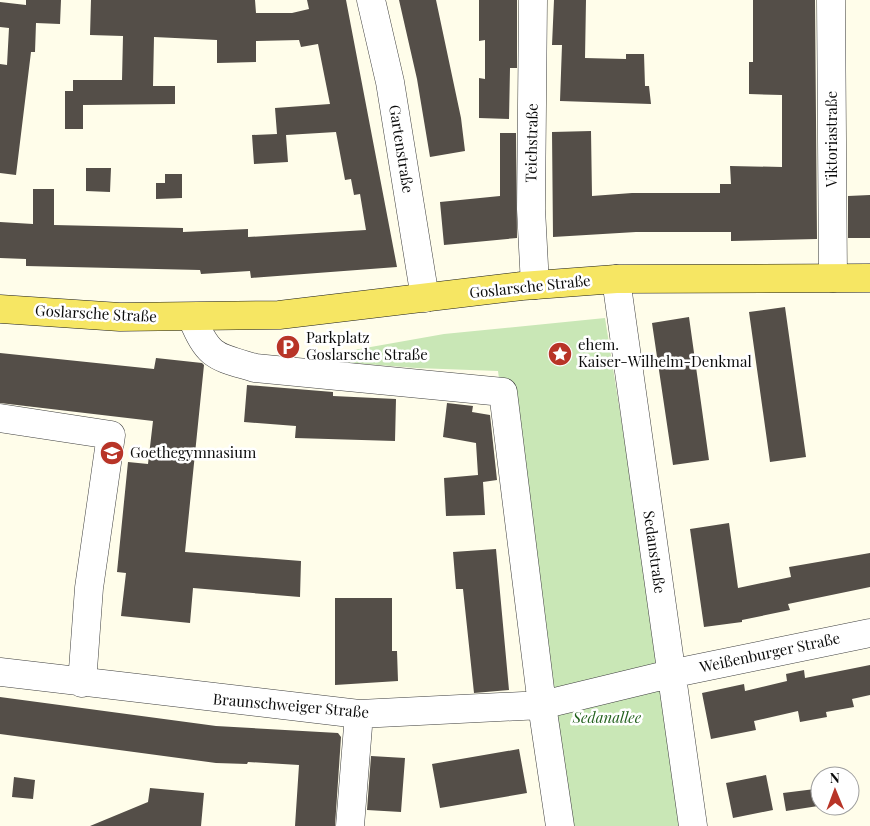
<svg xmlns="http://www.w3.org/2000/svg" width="870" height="826" viewBox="0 0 870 826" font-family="'Playfair Display',serif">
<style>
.green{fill:#c9e7b6}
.building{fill:#544e48}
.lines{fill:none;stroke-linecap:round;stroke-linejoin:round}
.minor-casing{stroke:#3f3f3f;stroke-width:29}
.major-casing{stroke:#1d1d1d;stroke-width:29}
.minor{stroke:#fff;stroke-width:28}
.major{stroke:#f6e663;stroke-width:28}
.labels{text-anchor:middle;stroke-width:5;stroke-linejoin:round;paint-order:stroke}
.street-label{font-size:15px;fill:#0c0c0c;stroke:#fff}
.poi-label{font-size:15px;fill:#0c0c0c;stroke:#fff;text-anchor:start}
.park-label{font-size:15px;font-style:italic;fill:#23611e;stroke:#fff}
</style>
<rect width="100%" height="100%" fill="#fffdea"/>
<path class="green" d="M 605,318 L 686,826 L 561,826 L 542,705 L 498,371 L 416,368 L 303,359 L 444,334 Z"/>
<path class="building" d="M 26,0 L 61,0 L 60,24 L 36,23 L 35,52 L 31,52 L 16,175 L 0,173 L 0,64 L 7,65 L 9,28 L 0,27 L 0,2 L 26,5 Z
M 91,0 L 255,0 L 256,13 L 292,13 L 309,9 L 307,0 L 346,0 L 397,267 L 251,278 L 250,271 L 201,274 L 200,270 L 26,266 L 26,259 L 0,258 L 0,222 L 33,224 L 33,189 L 54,189 L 54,225 L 183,228 L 183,232 L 248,229 L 248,237 L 366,230 L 360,194 L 354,195 L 351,179 L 345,180 L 336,132 L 286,135 L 288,162 L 254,164 L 252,135 L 277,134 L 275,108 L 330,104 L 318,44 L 301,47 L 299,40 L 256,41 L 256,62 L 217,63 L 217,40 L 154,37 L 153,86 L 175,86 L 175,104 L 83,105 L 83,129 L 65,129 L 65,91 L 73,91 L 73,80 L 122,80 L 123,36 L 90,35 Z
M 399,0 L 436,0 L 461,118 L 465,151 L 430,157 L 417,79 Z
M 479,0 L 517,0 L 517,68 L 510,68 L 509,119 L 479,118 L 479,78 L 485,79 L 485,40 L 479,41 Z
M 554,0 L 586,0 L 585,58 L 626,59 L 626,54 L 644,54 L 645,86 L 649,86 L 651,104 L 560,101 L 562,45 L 552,45 Z
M 753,0 L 815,0 L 817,239 L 731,241 L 731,232 L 636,232 L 553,237 L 552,132 L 591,131 L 592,196 L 632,193 L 720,193 L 720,184 L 731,184 L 730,166 L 782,167 L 782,95 L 749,94 L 749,62 L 753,62 Z
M 500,133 L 516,133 L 517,238 L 444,245 L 440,202 L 500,196 Z
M 86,168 L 111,168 L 110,192 L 86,191 Z
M 165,174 L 182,174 L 182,198 L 156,199 L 156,183 L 165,183 Z
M 870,195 L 870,238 L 848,238 L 848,196 Z
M 785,307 L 806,457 L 770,462 L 749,312 Z
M 689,317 L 709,460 L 673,465 L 652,323 Z
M 0,353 L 154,369 L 156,358 L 202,363 L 204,365 L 185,552 L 301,561 L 300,597 L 193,588 L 190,623 L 121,616 L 126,573 L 117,572 L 128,462 L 148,464 L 153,421 L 0,403 Z
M 247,385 L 333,392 L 333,396 L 396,399 L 395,441 L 295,438 L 296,426 L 244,422 Z
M 447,403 L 473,406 L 472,412 L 490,415 L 497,480 L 483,482 L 485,515 L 446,516 L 444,478 L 478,475 L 476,443 L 443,437 Z
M 729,523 L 738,588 L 791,577 L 789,567 L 870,553 L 870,587 L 788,604 L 790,610 L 742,620 L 742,622 L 704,627 L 690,529 Z
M 496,549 L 509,690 L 474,693 L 463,589 L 456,589 L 453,552 Z
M 335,598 L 392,598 L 392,651 L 397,651 L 398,681 L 335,685 Z
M 870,665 L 870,695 L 852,699 L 854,707 L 826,712 L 827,717 L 800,722 L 798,711 L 754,721 L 756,730 L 711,739 L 702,693 L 744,684 L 745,691 L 787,681 L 786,674 L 804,670 L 805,678 Z
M 0,697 L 216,726 L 338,733 L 341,737 L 335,826 L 295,826 L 299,765 L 248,762 L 247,764 L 216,763 L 0,734 Z
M 519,749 L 527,793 L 440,808 L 432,764 Z
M 371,756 L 405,758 L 401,812 L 367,810 Z
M 766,775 L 773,810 L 733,818 L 726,783 Z
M 14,777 L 35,780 L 33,799 L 12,797 Z
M 150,788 L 204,793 L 201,826 L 90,826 L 148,802 Z
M 815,789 L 818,806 L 786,811 L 783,793 Z"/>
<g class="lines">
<g class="minor-casing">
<path id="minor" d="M 371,0 L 390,82 L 425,298
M 533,0 L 531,209 L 535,285
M 831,0 L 833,278
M 616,279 L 693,826
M 192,318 C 209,358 215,356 255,368 L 503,392 L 542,705 L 560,826
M 0,418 L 111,435 L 89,588 L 82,683
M 0,672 L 359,714 L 542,705 L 670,674 L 870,633
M 350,826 L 359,714"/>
</g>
<g class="major-casing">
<path id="major" d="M 0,309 L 120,317 L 279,315 L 522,286 L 616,279 L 870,278"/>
</g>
<use href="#minor" class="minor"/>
<use href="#major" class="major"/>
</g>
<defs>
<g id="parking-disc" transform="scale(1.25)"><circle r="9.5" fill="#b83427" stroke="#fff"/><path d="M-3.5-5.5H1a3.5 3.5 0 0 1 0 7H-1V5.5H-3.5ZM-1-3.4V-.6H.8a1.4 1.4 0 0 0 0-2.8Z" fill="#fff"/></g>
<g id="sight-disc" transform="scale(1.25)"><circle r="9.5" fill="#b83427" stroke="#fff"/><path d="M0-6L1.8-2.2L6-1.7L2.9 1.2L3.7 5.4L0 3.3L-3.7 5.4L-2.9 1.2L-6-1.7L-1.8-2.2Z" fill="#fff"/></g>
<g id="school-disc" transform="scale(1.25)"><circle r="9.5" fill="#b83427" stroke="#fff"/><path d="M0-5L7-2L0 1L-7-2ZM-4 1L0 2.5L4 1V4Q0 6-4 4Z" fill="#fff"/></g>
</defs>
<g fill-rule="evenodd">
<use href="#parking-disc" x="288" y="347"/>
<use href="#sight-disc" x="560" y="354"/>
<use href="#school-disc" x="112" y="453"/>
</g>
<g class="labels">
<g class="street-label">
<text transform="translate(832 139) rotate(-90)" y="5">Viktoriastraße</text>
<text transform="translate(532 143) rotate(-89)" y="5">Teichstraße</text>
<text transform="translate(401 149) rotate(81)" y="5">Gartenstraße</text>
<text transform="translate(530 287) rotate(-6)" y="5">Goslarsche Straße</text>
<text transform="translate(96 314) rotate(3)" y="5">Goslarsche Straße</text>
<text transform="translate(654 552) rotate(82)" y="5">Sedanstraße</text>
<text transform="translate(770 653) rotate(-12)" y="5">Weißenburger Straße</text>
<text transform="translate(291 706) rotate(5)" y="5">Braunschweiger Straße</text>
</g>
<g class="poi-label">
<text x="306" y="343">Parkplatz<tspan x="306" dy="17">Goslarsche Straße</tspan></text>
<text x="578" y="350">ehem.<tspan x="578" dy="17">Kaiser-Wilhelm-Denkmal</tspan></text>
<text x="130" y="458">Goethegymnasium</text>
</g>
<g class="park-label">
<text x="607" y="723">Sedanallee</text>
</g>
</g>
<g transform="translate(835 791) rotate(359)"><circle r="24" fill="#ffffff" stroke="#9e9e9e"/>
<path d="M0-4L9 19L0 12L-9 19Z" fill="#b83427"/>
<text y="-8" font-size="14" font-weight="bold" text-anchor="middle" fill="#0c0c0c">N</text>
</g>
</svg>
